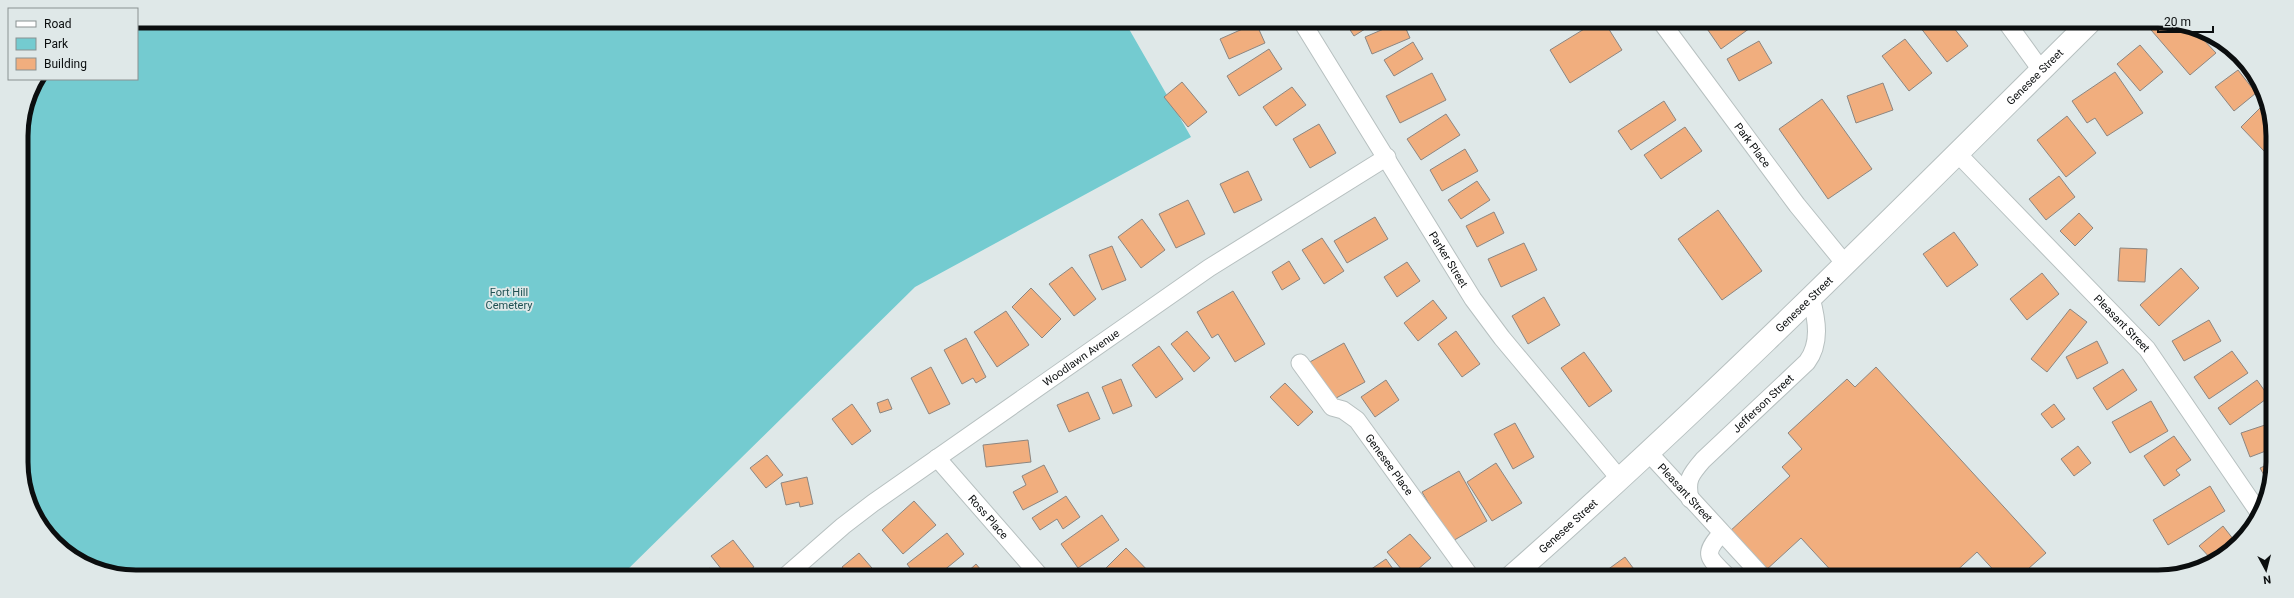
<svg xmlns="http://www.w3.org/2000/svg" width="2294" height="598" viewBox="0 0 2294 598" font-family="Roboto,sans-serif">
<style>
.green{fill:#74cbd0}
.building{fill:#f1ae7e;stroke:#8c8681}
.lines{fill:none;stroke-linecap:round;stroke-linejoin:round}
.minor-casing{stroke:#b7c0c0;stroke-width:19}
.secondary-casing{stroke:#b7c0c0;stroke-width:24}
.minor{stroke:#fff;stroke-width:17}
.secondary{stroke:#fff;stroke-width:22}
.labels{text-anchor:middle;stroke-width:3.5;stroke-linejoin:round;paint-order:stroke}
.street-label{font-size:11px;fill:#0b0e0f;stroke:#dfe8e8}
.park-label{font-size:11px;fill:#205153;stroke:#dfe8e8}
.rim{fill:none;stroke:#0b0e0f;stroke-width:5}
</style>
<rect width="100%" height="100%" fill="#dfe8e8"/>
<path class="green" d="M 137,21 L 1125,22 L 1191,137 L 915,287 L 622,575 L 114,575 L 55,543 L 23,484 L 21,129 L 30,92 L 39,79 L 137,79 Z"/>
<path class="building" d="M 1220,22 L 1231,22 L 1223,27 Z
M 1345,22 L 1376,22 L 1354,36 Z
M 1400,22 L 1403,22 L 1410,38 L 1372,54 L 1365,37 Z
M 1256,23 L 1265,43 L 1229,59 L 1220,39 Z
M 1594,23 L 1605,23 L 1622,50 L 1570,83 L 1550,50 Z
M 1703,23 L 1757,23 L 1721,49 Z
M 1925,23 L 1950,23 L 1968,46 L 1947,62 L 1920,27 Z
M 2145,23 L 2180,23 L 2203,35 L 2201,37 L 2216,53 L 2190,75 Z
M 1905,39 L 1932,73 L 1909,91 L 1882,56 Z
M 1759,41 L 1772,63 L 1739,81 L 1727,59 Z
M 1413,42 L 1423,59 L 1394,76 L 1384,60 Z
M 2140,45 L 2163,72 L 2140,91 L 2117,64 Z
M 1269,49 L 1282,69 L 1239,96 L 1227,76 Z
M 2238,70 L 2256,93 L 2234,111 L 2215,87 Z
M 2115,72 L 2143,113 L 2107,136 L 2095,118 L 2087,123 L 2072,101 Z
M 1432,73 L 1446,100 L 1400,123 L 1386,96 Z
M 1182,82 L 1207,112 L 1188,127 L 1164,97 Z
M 1883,83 L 1893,110 L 1856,123 L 1847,96 Z
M 1292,87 L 1306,105 L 1276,126 L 1263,107 Z
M 1822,99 L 1872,169 L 1828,199 L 1779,129 Z
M 1664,101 L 1676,120 L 1631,150 L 1618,131 Z
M 2265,103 L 2271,114 L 2271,147 L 2265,152 L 2241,127 Z
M 1446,114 L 1460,135 L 1421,160 L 1407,139 Z
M 2067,116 L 2096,153 L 2066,177 L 2037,140 Z
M 1319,124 L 1336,153 L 1310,168 L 1293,139 Z
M 1685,127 L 1702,151 L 1661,179 L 1644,155 Z
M 1465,149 L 1478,171 L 1442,191 L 1430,170 Z
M 1248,171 L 1262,200 L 1234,213 L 1220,184 Z
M 2059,176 L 2075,197 L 2046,220 L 2029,199 Z
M 1477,181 L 1490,200 L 1461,219 L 1448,200 Z
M 1188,200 L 1205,234 L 1176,248 L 1159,214 Z
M 1718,210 L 1762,271 L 1722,300 L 1678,239 Z
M 1494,212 L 1504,233 L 1477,247 L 1466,226 Z
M 2079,213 L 2093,228 L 2075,246 L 2060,231 Z
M 1375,217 L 1388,239 L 1347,263 L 1334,241 Z
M 1142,219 L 1165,250 L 1141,268 L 1118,237 Z
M 1954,232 L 1978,265 L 1947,287 L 1923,254 Z
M 1322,238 L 1344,271 L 1324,284 L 1302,250 Z
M 1524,243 L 1537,270 L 1501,287 L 1488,259 Z
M 1112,246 L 1126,280 L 1102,290 L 1089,255 Z
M 2120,248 L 2147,249 L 2145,282 L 2118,281 Z
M 1289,261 L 1300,279 L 1282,290 L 1272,272 Z
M 1407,262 L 1420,281 L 1397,297 L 1384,277 Z
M 1072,267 L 1096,299 L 1074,316 L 1049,284 Z
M 2181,268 L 2199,288 L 2159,326 L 2140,305 Z
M 2042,273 L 2059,294 L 2027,320 L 2010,299 Z
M 1031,288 L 1061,319 L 1042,338 L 1012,307 Z
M 1233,291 L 1265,344 L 1235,362 L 1218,334 L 1212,338 L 1197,312 Z
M 1544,297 L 1560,325 L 1528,344 L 1512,316 Z
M 1433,300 L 1447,318 L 1418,341 L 1404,323 Z
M 2070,309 L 2087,322 L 2047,372 L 2031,359 Z
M 1006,311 L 1029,345 L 997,367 L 974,332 Z
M 2209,320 L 2221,341 L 2184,361 L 2172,341 Z
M 1187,331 L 1210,358 L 1194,372 L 1171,344 Z
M 1456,331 L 1480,364 L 1462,377 L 1438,344 Z
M 966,338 L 986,377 L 976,383 L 973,378 L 962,384 L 944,350 Z
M 2097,341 L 2108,363 L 2077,379 L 2066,357 Z
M 1344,343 L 1365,382 L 1329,402 L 1308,363 Z
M 1159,346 L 1183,379 L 1156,398 L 1132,365 Z
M 2232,351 L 2248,373 L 2209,399 L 2194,377 Z
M 1584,352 L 1612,391 L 1589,407 L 1561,368 Z
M 931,367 L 950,404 L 929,414 L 911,378 Z
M 1876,367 L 2046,553 L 2019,577 L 2000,577 L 1977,552 L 1950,577 L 1836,576 L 1801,538 L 1765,571 L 1729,532 L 1790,476 L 1782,467 L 1802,449 L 1788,433 L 1847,379 L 1855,387 Z
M 2123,369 L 2137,390 L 2107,410 L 2093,388 Z
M 1121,379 L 1132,406 L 1113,414 L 1102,387 Z
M 1386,380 L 1399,400 L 1375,417 L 1361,397 Z
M 2257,380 L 2269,397 L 2230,425 L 2218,408 Z
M 1285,383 L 1313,412 L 1298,426 L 1270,397 Z
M 1088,392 L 1100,419 L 1069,432 L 1057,405 Z
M 888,399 L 892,409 L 880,413 L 877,403 Z
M 2151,401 L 2168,431 L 2130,453 L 2112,422 Z
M 852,404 L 871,431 L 852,445 L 832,419 Z
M 2054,404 L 2065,419 L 2052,428 L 2041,414 Z
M 1515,423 L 1534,457 L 1513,469 L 1494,434 Z
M 2271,423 L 2271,449 L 2250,457 L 2241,433 Z
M 2174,436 L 2191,460 L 2176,470 L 2180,475 L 2164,486 L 2144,456 Z
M 1028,440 L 1031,462 L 986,467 L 983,445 Z
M 2078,446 L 2091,463 L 2074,476 L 2061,459 Z
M 767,455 L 783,475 L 766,488 L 750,468 Z
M 1496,463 L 1522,503 L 1492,521 L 1467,482 Z
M 2271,463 L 2271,484 L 2270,486 L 2260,468 Z
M 1044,465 L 1058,492 L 1023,510 L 1013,492 L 1026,485 L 1022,476 Z
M 1459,471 L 1487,521 L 1451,542 L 1422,492 Z
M 807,477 L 813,504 L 800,507 L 799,502 L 786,505 L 781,483 Z
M 2210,486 L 2225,511 L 2168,545 L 2153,520 Z
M 1066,496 L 1080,517 L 1063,529 L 1057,519 L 1040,530 L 1032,518 Z
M 914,501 L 936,525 L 903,554 L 882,530 Z
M 1102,515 L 1119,540 L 1078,568 L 1061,544 Z
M 2223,526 L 2237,544 L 2213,561 L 2199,546 Z
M 947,533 L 964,554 L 937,576 L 916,576 L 907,564 Z
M 1410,534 L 1431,558 L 1410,576 L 1407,576 L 1387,552 Z
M 733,540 L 754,567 L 742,575 L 726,575 L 711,556 Z
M 1126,548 L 1153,576 L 1098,576 Z
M 859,553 L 878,575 L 849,575 L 842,567 Z
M 1625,557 L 1639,576 L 1599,576 Z
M 1386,559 L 1398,576 L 1370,576 L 1367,572 Z
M 976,564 L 986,576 L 963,576 Z
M 710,568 L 714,575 L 699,575 Z"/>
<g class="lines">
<g class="minor-casing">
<g id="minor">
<path id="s1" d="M 1302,22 L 1473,299 L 1502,338 L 1619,478"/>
<path id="s2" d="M 1662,23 L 1797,205 L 1846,265"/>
<path d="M 2007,23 L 2041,70"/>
<path id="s3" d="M 1957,153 L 2147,349 L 2260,514"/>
<path id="s4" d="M 1300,363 L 1332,407 L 1343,410 L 1357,420 L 1470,576"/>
<path id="s5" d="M 1648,452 L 1762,576"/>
<path id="s6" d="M 937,458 L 1040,576"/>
<path id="s7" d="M 1690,499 C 1686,480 1690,475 1703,460 L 1807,362 C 1821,343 1817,320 1811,298"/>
<path d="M 1721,534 C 1701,556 1710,558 1727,576"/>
<path id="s8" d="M 787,575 L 843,526 L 873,503 L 1209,268 L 1387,157"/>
</g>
</g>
<g class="secondary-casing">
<g id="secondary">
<path id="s9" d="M 1512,576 C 1712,400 1899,211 2089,23"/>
</g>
</g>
<use href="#minor" class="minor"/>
<use href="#secondary" class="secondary"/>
</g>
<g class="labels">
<g class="street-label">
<text dy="4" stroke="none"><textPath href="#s9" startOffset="723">Genesee Street</textPath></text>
<text dy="4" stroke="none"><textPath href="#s2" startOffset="152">Park Place</textPath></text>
<text dy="4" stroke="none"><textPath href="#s1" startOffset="279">Parker Street</textPath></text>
<text dy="4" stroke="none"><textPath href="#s9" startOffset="399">Genesee Street</textPath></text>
<text dy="4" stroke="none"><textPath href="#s3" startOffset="237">Pleasant Street</textPath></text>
<text dy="4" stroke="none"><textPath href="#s8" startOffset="366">Woodlawn Avenue</textPath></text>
<text dy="4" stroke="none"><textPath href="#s7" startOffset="126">Jefferson Street</textPath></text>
<text dy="4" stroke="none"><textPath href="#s4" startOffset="138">Genesee Place</textPath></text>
<text dy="4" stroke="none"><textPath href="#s5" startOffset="55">Pleasant Street</textPath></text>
<text dy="4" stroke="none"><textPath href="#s6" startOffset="78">Ross Place</textPath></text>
<text dy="4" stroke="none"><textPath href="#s9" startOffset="75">Genesee Street</textPath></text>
</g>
<g class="park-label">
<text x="509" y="296">Fort Hill<tspan x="509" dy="13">Cemetery</tspan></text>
</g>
</g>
<path d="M0 0H2294V598H0ZM136 28H2158A108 108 0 0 1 2266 136V462A108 108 0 0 1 2158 570H136A108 108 0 0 1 28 462V136A108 108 0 0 1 136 28Z" fill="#dfe8e8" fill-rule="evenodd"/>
<path class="rim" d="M136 28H2158A108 108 0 0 1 2266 136V462A108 108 0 0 1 2158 570H136A108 108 0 0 1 28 462V136A108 108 0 0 1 136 28Z"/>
<rect x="8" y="8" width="130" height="72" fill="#dfe8e8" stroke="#8a9191"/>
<rect x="16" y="21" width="20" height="6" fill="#ffffff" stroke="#8a9191"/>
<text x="44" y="28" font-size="12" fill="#0b0e0f">Road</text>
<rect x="16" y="38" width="20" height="12" fill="#74cbd0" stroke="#8a9191"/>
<text x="44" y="48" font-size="12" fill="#0b0e0f">Park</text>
<rect x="16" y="58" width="20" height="12" fill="#f1ae7e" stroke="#8a9191"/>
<text x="44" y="68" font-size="12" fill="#0b0e0f">Building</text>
<g transform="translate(2266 570) rotate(173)" stroke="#dfe8e8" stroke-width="3" paint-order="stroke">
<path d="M0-3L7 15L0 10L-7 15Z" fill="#0b0e0f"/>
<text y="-6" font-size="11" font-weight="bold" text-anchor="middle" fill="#0b0e0f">N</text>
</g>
<path d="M2158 26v6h55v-6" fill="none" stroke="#0b0e0f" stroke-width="2"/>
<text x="2164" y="26" font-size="12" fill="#0b0e0f" stroke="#dfe8e8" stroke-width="3" paint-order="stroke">20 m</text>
</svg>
